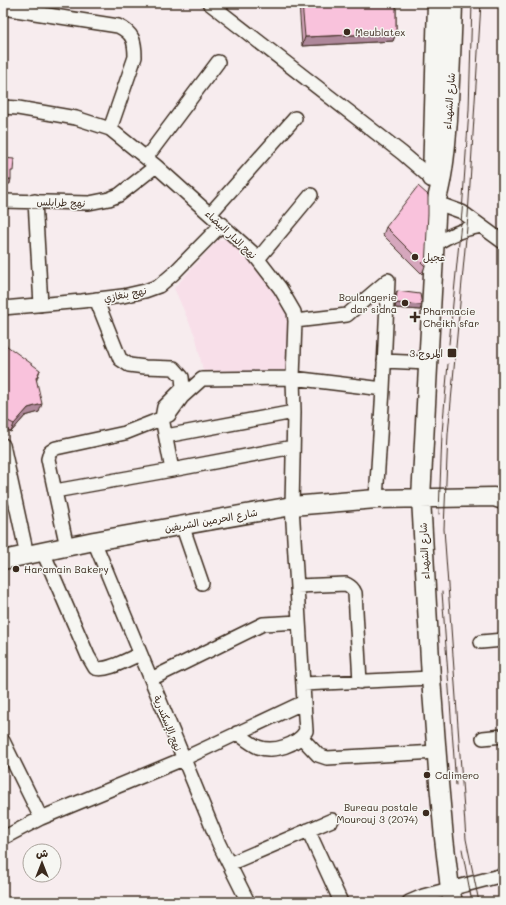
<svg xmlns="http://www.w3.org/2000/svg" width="506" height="905" viewBox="0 0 506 905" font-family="Mali,'Playpen Sans Arabic',sans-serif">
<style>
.built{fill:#f8dfe9}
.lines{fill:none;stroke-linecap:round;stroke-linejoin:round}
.street-casing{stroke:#3b2a1e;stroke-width:16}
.secondary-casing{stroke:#3b2a1e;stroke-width:21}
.street{stroke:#f6f6f2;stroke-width:13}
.secondary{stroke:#f6f6f2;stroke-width:18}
.tram{stroke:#3b2a1e;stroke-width:1}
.wall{fill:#d6a7bd;stroke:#3b2a1e}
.shaded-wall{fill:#ae889a;stroke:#3b2a1e}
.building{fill:#f9c2dc;stroke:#3b2a1e}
.poi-dot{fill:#3b2a1e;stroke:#f6f6f2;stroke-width:1.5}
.labels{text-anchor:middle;stroke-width:3;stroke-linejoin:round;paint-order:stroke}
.poi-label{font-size:10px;fill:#3b2a1e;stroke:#f6f6f2;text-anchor:start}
.street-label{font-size:10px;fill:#3b2a1e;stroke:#f6f6f2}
</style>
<rect width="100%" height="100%" fill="#f7ecee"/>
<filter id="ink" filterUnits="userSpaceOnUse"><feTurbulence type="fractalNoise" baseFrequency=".025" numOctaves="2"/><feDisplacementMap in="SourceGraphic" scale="8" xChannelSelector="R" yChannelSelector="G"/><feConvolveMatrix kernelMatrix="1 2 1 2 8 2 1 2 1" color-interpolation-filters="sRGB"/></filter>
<g filter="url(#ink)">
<path class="built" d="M 231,238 L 256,261 L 293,318 L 293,370 L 203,371 L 196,338 L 174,288 L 218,240 Z"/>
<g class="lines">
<g class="street-casing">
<path id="street" d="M 209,3 L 402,153 L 432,179 L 438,179
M 3,8 L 118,26 C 133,33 135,41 135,57 L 110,129
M 3,107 L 18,108 L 76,118 L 110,129 L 156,166 L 253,253 L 280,288 L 294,312 L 295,321 L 293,378 L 294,412 L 292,506 L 304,702 L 183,759 L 41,818 L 3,838
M 146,158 L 218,62
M 3,201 L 89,203 L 109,199 L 119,195 L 156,166
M 35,201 L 41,305
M 437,203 L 462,212 L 503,242
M 210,214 L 295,118
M 434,245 C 450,235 462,229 481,226
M 258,259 L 311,195
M 96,299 L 120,359 L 129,365 L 145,367 L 174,368 L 182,377 L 183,388 L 164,407 L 162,418 L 172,470 L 293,447
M 3,308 L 82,301 L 123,296 L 145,291 L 159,286 L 173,274 L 222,224
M 295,321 L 347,315 L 388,280 L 383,389
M 384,361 L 428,363
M 166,436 L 294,412
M 3,445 L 27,555
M 55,491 L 172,470
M 182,525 L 202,583
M 94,541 L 219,844 L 248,902
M 67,547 L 48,459 L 50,452 L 56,448 L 125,433 L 153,422 L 169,415 L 182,397 L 202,379 L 293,378 L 383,389 L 376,499
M 43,552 L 88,656 L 95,668 C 107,672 128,659 140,654
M 297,586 L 346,584 C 351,587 353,588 355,593 L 360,682
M 481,642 L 503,640
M 151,679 L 263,624 L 299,622
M 303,684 L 431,678
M 237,733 C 244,738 251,744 258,747 C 274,753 297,745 306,731 L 304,702
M 301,737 L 318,755 L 327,758 L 437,752
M 483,738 L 503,736
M 3,741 L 41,818
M 308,830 L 341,902
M 229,864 L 332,820
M 409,902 L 423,896 L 503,875"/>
</g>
<g class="secondary-casing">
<path id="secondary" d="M 453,3 C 452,42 450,81 448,120 C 446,146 444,173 437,199 L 421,498 L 431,678 L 439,783 L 444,838 L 450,889 L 453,902
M 432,178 L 437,3
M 3,560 L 94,541 L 292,506 L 376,499 L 494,497 L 503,500"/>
</g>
<use href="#street" class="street"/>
<use href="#secondary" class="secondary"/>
<path class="tram" d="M 449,344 L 462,212 L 469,110 L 472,3
M 439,514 L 442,433 L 448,364
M 442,592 L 456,785
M 462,849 L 472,902
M 479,902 L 466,839 L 444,529 L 448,434 L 468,216 L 481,3"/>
</g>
<path class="wall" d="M 299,3 L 396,3 L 396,33 L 393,41 L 302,46 Z
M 386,227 L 425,266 L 422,274 L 383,235 Z
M 397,291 L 420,310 L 395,308 L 395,296 Z
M 3,343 L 37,379 L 36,381 L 39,412 L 25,416 L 11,432 L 3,429 Z"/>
<path class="shaded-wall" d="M 396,33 L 393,41 L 302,46 L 305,37 Z
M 7,179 L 11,179 L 10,184 L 6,184 L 5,187 L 3,186 L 3,182 Z
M 396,303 L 422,305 L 420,310 L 395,308 Z
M 40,370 L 37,379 L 33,387 L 36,378 Z
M 42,404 L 39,412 L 25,416 L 11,432 L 14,424 L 28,408 Z"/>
<path class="building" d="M 302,3 L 396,3 L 396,33 L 305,37 Z
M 3,158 L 14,159 L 13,171 L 11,171 L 11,179 L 7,179 L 7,182 L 3,182 Z
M 418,186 L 428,195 L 428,214 L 425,266 L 386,227 Z
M 397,291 L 420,294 L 422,305 L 396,303 Z
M 3,343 L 40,370 L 36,378 L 42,404 L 28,408 L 14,424 L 4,419 L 3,420 Z"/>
</g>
<g class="poi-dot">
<circle cx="347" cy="32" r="4"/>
<circle cx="415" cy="257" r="4"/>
<circle cx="405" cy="303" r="4"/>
<path d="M413 311h4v4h4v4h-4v4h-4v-4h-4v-4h4z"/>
<rect x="447" y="348" width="10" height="10" rx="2"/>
<circle cx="16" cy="569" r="4"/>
<circle cx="427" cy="775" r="4"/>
<circle cx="426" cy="813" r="4"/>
</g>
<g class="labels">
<g class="poi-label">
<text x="355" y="36">Meublatex</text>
<text x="423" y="261">عجيل</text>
<text x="397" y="301" text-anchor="end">Boulangerie<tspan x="397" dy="12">dar sidna</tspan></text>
<text x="423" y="315">Pharmacie<tspan x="423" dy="12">Cheikh sfar</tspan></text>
<text x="443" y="357" text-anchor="end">المروج 3</text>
<text x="24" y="573">Haramain Bakery</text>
<text x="435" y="779">Calimero</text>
<text x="418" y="811" text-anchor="end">Bureau postale<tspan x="418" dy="12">Mourouj 3 (2074)</tspan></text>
</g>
<g class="street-label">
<text transform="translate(449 101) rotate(-86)" y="4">شارع الشهداء</text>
<text transform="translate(61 202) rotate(2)" y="4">نهج طرابلس</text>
<text transform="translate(231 234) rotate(43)" y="4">نهج الدار البيضاء</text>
<text transform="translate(125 294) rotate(-11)" y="4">نهج بنغازي</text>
<text transform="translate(211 520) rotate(-10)" y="4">شارع الحرمين الشريفين</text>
<text transform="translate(424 551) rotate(-93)" y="4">شارع الشهداء</text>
<text transform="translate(168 723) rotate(68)" y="4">نهج الإسكندرية</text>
</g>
</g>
<rect width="506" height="905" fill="none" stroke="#f6f6f2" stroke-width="16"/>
<rect x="8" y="8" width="490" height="889" fill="none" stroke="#3b2a1e" stroke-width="1.5" filter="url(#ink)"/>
<g transform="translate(42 863)"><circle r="19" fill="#f6f6f2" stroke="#aba49d"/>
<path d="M0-3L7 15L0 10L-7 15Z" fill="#3b2a1e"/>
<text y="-6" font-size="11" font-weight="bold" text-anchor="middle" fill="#3b2a1e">ش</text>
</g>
</svg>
